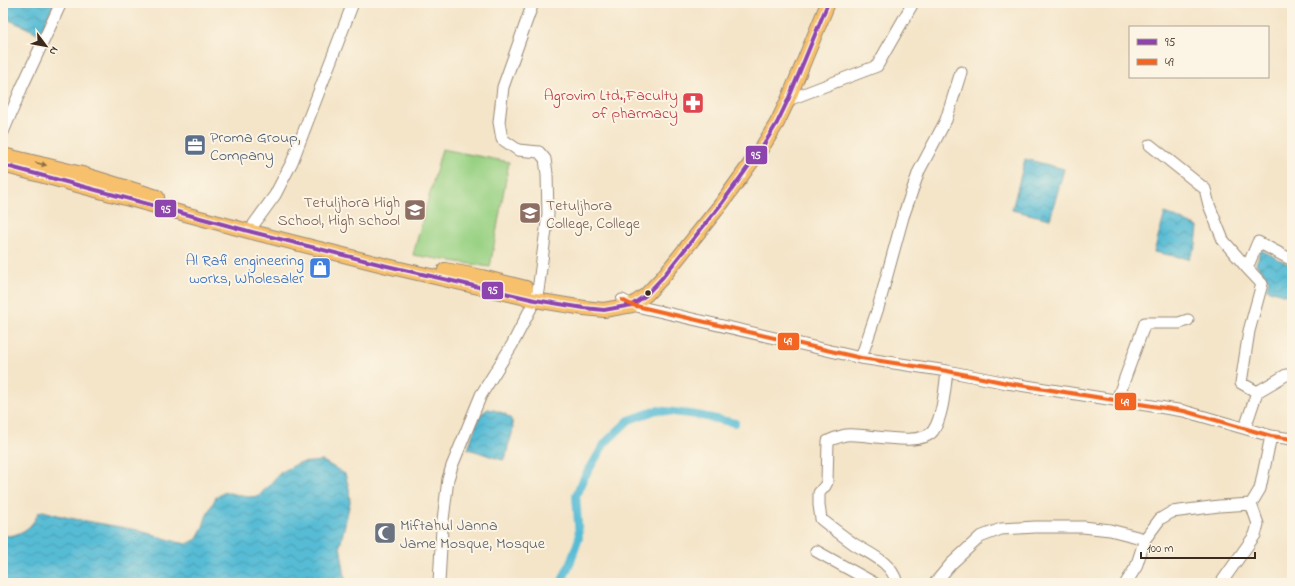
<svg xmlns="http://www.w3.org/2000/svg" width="1295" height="586" viewBox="0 0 1295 586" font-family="'Indie Flower',sans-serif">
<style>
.park{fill:#98d183;stroke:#6a7e50}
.water{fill:url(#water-waves);stroke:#49737a}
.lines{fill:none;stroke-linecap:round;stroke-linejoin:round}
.canal{stroke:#57bcd5;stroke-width:8}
.minor-casing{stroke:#988874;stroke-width:13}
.major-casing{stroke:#988874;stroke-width:16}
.minor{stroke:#fff;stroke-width:11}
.major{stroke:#f7c06c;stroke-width:14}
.bus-1-casing{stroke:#fcf5e5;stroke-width:7}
.bus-2-casing{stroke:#fcf5e5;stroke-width:7}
.bus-1{stroke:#8e44ad;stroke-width:4}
.bus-2{stroke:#f26522;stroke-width:4}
.oneway{fill:#906e41}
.bus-dot{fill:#3b2a1e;stroke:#fcf5e5;stroke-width:1.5}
.labels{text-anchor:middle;stroke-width:4;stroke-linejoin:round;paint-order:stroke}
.health-label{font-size:16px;fill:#be3a42;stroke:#fcf5e5;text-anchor:end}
.service-label{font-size:16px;fill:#4e5e75;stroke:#fcf5e5;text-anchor:start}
.education-label{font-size:16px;fill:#785e54;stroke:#fcf5e5;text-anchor:end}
.shop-label{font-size:16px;fill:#366cbe;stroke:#fcf5e5;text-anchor:end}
.worship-label{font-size:16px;fill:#5b616d;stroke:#fcf5e5;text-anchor:start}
.line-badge{stroke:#fcf5e5;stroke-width:1.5}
.badge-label{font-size:11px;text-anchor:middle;font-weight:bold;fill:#fff}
</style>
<defs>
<pattern id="water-waves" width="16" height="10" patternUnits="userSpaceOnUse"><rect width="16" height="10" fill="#57bcd5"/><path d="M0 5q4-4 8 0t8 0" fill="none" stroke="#4999ac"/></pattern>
</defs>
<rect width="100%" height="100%" fill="#fcf5e5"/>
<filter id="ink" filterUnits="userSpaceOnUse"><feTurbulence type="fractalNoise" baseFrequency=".025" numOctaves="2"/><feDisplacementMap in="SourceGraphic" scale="8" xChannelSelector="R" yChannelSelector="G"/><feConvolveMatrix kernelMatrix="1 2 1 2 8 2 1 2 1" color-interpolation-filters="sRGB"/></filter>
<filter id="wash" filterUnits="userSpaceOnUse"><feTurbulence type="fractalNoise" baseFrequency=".012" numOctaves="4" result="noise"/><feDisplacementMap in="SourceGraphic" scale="16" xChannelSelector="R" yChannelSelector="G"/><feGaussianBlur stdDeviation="0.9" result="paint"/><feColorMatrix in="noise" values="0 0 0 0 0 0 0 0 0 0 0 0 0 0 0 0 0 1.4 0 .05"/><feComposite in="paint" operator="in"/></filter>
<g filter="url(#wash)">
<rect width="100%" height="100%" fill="#f4e5c9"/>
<path class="park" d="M 442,149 L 509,162 L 490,267 L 413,255 Z"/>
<path class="water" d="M 3,3 L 54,3 L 40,34 L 3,17 Z
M 1025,159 L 1064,169 L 1050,219 L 1012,210 Z
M 1165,213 L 1198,227 L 1196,245 L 1189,259 L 1154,252 Z
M 1261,250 L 1292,266 L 1292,297 L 1267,289 L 1269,280 L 1256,264 Z
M 488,409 C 515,414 517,422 508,446 C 507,451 507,457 503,460 C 491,457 480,452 468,449 L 479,417 L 481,414 Z
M 323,461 L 345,474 L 349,488 L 350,502 L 340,546 L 346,583 L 3,583 L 3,535 C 11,538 24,532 30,526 C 34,522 36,517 39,512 L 43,511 L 69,518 L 137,530 L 177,542 L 187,544 L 197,539 L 203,527 L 206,517 L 216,497 L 225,492 L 248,497 L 259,496 L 280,473 L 299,463 Z"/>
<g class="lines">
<path class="canal" d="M 561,583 L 571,561 L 579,538 L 576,495 L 584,478 L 605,443 L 629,420 L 657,410 L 697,415 L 735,423"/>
</g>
</g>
<g filter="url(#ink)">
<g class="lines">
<g class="minor-casing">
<path id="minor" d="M 788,100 L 877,66 L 913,3
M 3,132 L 22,87 L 61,3
M 1150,145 L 1205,189 L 1209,205 L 1223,240 L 1247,268
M 252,232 L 254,224 L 275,195 L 292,162 L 353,3
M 622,300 L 632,305 L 861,358 L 947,371 L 1007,383 L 1184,411 L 1271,436 L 1292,439
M 861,358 L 878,308 L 903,217 L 919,171 L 946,120 L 961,72
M 1257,392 L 1241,383 L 1249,331 L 1262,284 L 1247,268 L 1258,242 L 1292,260
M 1117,400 L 1145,323 L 1179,323 L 1188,320
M 1245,428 L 1257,392 L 1286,375 L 1292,375
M 816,551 L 874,583
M 439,583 L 442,528 L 448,479 L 452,466 L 481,395 L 512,345 L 535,300 L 538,291 L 548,214 L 547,174 L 545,159 L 539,152 L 518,150 L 502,139 L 499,122 L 503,87 L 533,3
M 897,583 C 891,562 872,555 854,544 C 843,536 832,528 821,519 L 819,505 L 819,493 L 825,486 L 827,482 L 828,441 C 833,439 840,436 846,435 C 866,433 920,448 933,431 C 943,417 945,387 947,371
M 935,583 L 951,564 L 980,537 L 1001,529 L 1035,527 L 1083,527 L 1110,530 L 1145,539
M 1126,583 L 1136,567 L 1145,539 L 1160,519 L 1172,512 L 1219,506 L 1251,504 L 1260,489 L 1271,436
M 1221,583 L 1255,535 L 1258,524 L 1251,504"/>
</g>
<g class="major-casing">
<path id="major" d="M 3,155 L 82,174 L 157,197
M 3,165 L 252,232 L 387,266 L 535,300 L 584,308 L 604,310 L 632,305 L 646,295 L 662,278 L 722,203 L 763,146 L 777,123 L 788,100 L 828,3
M 445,270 L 482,277 L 526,288"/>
</g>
<use href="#minor" class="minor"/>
<use href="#major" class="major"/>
<g class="bus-1-casing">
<path id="bus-1" d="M 3,165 L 252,232 L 387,266 L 535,300 L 584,308 L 604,310 L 632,305 L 646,295 L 662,278 L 722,203 L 763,146 L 777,123 L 788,100 L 828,3"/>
</g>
<g class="bus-2-casing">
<path id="bus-2" d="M 622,300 L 632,305 L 861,358 L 947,371 L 1007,383 L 1184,411 L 1271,436 L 1292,439"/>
</g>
<use href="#bus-1" class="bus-1"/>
<use href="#bus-2" class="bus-2"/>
</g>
<defs><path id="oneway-solid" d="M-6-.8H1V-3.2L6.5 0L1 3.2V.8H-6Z"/></defs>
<use class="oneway" href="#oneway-solid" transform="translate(41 164) rotate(14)"/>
</g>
<defs>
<g id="pharmacy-square" transform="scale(1.15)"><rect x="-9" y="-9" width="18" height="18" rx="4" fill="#e0444e" stroke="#fcf5e5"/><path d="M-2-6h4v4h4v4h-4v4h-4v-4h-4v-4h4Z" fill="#fff"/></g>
<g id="office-square" transform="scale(1.15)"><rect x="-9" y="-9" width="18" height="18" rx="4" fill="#5c6f8a" stroke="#fcf5e5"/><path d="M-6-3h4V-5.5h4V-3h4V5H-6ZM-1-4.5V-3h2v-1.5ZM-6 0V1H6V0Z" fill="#fff"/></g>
<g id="school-square" transform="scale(1.15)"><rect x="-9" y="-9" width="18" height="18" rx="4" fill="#8d6e63" stroke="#fcf5e5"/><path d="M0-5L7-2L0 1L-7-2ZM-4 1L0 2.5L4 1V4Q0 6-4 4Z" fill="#fff"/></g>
<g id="university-square" transform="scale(1.15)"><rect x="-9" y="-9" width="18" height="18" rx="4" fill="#8d6e63" stroke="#fcf5e5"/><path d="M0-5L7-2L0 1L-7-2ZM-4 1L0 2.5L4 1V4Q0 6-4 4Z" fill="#fff"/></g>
<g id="shop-square" transform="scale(1.15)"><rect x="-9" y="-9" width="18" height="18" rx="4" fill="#3f7fe0" stroke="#fcf5e5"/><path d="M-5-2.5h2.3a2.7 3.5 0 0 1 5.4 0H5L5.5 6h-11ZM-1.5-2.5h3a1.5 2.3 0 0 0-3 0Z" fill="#fff"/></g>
<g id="mosque-square" transform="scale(1.15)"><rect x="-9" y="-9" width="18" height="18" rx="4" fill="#6b7280" stroke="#fcf5e5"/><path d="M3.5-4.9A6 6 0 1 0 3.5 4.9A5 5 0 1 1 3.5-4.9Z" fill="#fff"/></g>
</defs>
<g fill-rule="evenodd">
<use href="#pharmacy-square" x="693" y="103"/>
<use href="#office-square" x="195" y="145"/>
<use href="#school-square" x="415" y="210"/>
<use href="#university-square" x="530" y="213"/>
<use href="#shop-square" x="320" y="268"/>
<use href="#mosque-square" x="385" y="533"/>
</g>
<circle class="bus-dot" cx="648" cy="293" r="3.5"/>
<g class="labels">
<g class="health-label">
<text x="678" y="100">Agrovim Ltd.,Faculty<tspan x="678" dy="18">of pharmacy</tspan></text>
</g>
<g class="service-label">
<text x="210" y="142">Proma Group,<tspan x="210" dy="18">Company</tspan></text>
</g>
<g class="education-label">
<text x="400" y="207">Tetuljhora High<tspan x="400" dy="18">School, High school</tspan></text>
<text x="546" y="210" text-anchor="start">Tetuljhora<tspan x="546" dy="18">College, College</tspan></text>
</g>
<g class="shop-label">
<text x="304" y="265">Al Rafi engineering<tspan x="304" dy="18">works, Wholesaler</tspan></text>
</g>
<g class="worship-label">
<text x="400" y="530">Miftahul Janna<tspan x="400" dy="18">Jame Mosque, Mosque</tspan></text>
</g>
</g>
<g class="line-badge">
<rect x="745" y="145" width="23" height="20" rx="4" fill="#8e44ad"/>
<rect x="154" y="199" width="23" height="19" rx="4" fill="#8e44ad"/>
<rect x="481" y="281" width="23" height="19" rx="4" fill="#8e44ad"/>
<rect x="777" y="332" width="23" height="19" rx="4" fill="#f26522"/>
<rect x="1114" y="392" width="23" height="19" rx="4" fill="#f26522"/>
</g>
<g class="badge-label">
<text x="756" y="159">95</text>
<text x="166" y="213">95</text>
<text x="493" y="294">95</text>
<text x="788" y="345">49</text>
<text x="1125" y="406">49</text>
</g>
<rect width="1295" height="586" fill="none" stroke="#fcf5e5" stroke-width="16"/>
<rect x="1129" y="26" width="140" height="52" fill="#fcf5e5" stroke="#afa495"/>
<rect x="1137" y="39" width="20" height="6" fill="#8e44ad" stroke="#afa495"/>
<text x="1165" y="46" font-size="12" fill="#3b2a1e">95</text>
<rect x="1137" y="59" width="20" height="6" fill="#f26522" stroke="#afa495"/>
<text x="1165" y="66" font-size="12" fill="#3b2a1e">49</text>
<g transform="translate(46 46) rotate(122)" stroke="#fcf5e5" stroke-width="3" paint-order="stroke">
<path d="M0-3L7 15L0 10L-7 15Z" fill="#3b2a1e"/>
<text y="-6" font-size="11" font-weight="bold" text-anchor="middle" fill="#3b2a1e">N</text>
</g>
<path d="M1141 552v6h114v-6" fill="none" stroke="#3b2a1e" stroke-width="2"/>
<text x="1147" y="552" font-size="12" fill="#3b2a1e" stroke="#fcf5e5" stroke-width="3" paint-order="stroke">100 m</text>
</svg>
